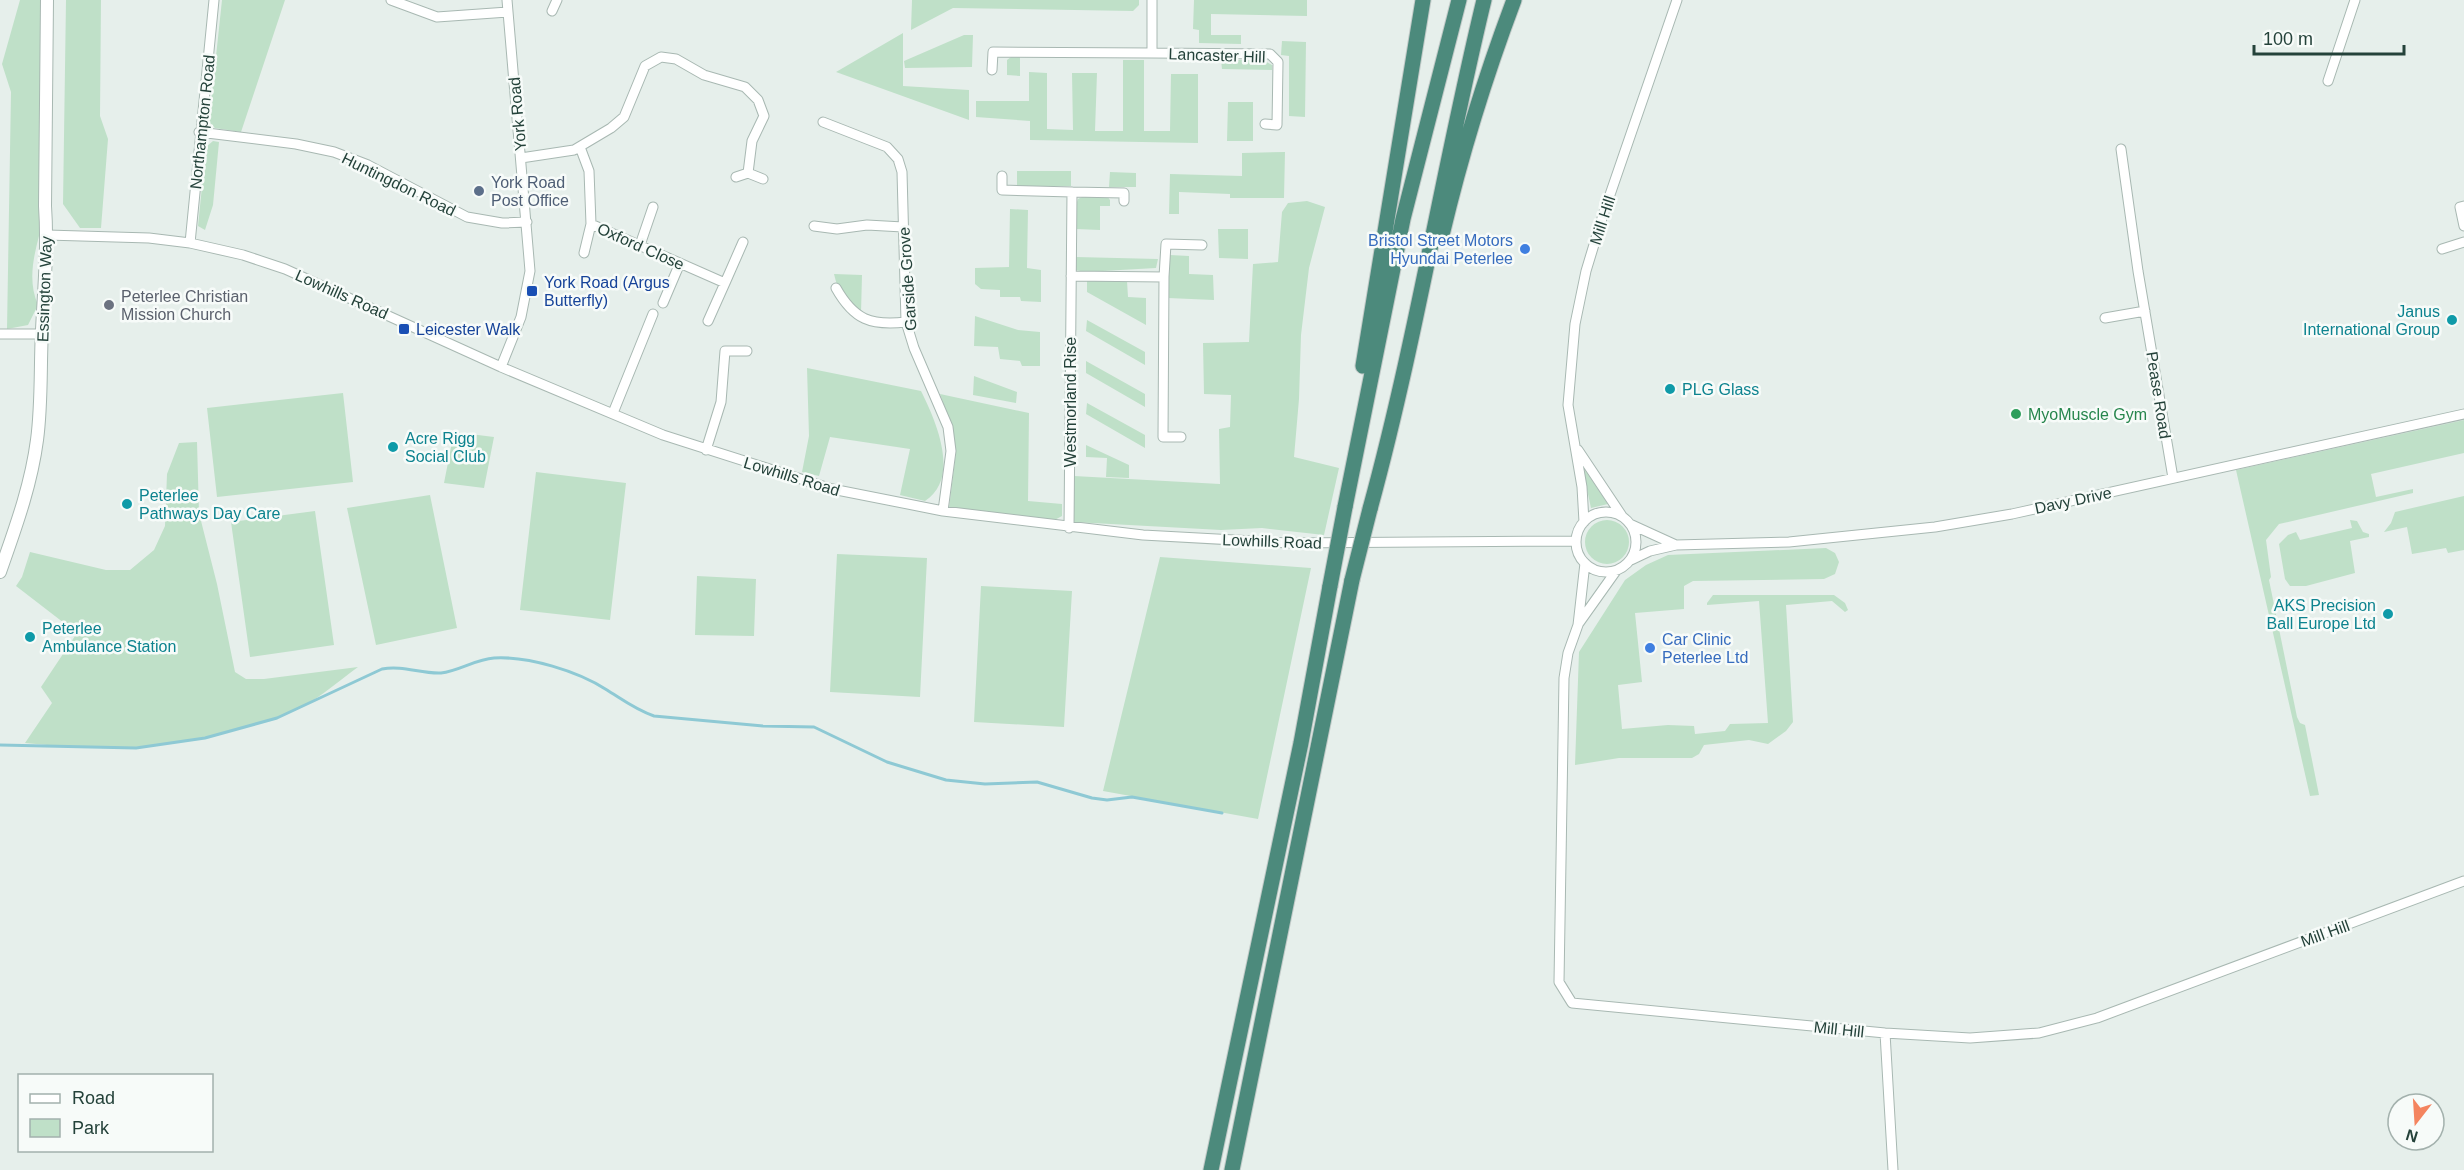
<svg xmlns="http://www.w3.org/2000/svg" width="2464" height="1170" viewBox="0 0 2464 1170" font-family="Helvetica,sans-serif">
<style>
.green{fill:#bfe0c8}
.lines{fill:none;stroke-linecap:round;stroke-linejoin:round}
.stream{stroke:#8ec9d4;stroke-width:3}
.minor-casing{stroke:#a8b8b2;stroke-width:11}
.tertiary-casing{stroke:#a8b8b2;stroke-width:14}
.trunk-casing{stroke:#c2cac8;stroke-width:17}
.minor{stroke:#fff;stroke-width:9}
.tertiary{stroke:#fff;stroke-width:12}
.trunk{stroke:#4c8a7c;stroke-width:15}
.trunk-bridge-casing{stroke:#c2cac8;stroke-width:17;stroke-linecap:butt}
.trunk-bridge{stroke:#4c8a7c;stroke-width:15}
.service-dot{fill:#5c6f8a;stroke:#f7fbf9;stroke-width:2}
.shop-dot{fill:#3f7fe0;stroke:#f7fbf9;stroke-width:2}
.transit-dot{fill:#1a4fb4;stroke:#f7fbf9;stroke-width:2}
.worship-dot{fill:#6b7280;stroke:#f7fbf9;stroke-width:2}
.culture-dot{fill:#0f9aa8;stroke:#f7fbf9;stroke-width:2}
.leisure-dot{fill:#2e9e5b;stroke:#f7fbf9;stroke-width:2}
.labels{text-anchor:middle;stroke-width:5;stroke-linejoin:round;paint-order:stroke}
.street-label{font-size:16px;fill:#24423a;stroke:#f7fbf9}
.service-label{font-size:16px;fill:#4e5e75;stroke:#f7fbf9;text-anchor:start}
.shop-label{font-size:16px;fill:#366cbe;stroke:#f7fbf9;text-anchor:end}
.transit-label{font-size:16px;fill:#164399;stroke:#f7fbf9;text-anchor:start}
.worship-label{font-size:16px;fill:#5b616d;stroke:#f7fbf9;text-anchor:start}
.culture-label{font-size:16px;fill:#0d838f;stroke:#f7fbf9;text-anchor:start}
.leisure-label{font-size:16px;fill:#27864d;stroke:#f7fbf9;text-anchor:start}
</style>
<rect width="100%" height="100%" fill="#e6efeb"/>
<path class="green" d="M 20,0 L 43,0 L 39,236 C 33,259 28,282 38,305 L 28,325 L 7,329 L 11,92 L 2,64 Z
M 66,0 L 101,0 L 100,116 L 108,139 L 101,228 L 80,228 L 63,204 Z
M 222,0 L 285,0 L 241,132 L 215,128 L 209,122 Z
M 912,0 L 1139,0 L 1139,5 L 1133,11 L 953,8 L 911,30 Z
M 1194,0 L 1307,0 L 1307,16 L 1211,14 L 1211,35 L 1241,35 L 1241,44 L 1199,43 L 1199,30 L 1193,29 Z
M 903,33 L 903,86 L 969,90 L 969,120 L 836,72 Z
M 964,35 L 973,35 L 972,67 L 905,68 L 904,61 Z
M 1282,41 L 1306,42 L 1305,117 L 1289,116 L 1289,56 L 1281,55 Z
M 1011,57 L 1020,57 L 1020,76 L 1007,75 L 1007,60 Z
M 1123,60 L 1144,60 L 1144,131 L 1170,131 L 1171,74 L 1198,74 L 1198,143 L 1030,140 L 1030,121 L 976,117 L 976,101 L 1029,101 L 1029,72 L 1047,73 L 1047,129 L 1073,130 L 1072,73 L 1097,73 L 1095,131 L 1123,131 Z
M 1221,60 L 1263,60 L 1272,65 L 1272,70 L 1222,69 Z
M 1228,102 L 1253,102 L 1253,141 L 1227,141 Z
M 213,141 L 219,142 L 213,205 L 205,230 L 198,226 L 206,147 Z
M 1285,152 L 1284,198 L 1230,198 L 1230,194 L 1179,192 L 1179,214 L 1169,214 L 1170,174 L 1242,176 L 1242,153 Z
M 1017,171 L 1071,171 L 1071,186 L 1017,186 Z
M 1110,172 L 1136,173 L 1136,187 L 1109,187 Z
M 1107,196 L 1110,200 L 1110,206 L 1100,206 L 1100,230 L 1076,229 L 1076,205 L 1078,199 L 1082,197 Z
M 1307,201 L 1325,207 L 1309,268 L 1301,335 L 1299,399 L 1294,457 L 1339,468 L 1324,535 L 1262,528 L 1221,530 L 1074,522 L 1074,476 L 1220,484 L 1219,429 L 1230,427 L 1231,395 L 1204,394 L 1203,343 L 1249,342 L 1253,264 L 1278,262 L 1282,212 L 1288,203 Z
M 1010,209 L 1028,210 L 1027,268 L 1041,270 L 1041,302 L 1021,301 L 1020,297 L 1000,297 L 1000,290 L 981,289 L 975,284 L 975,268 L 1009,267 Z
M 1218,229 L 1248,229 L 1248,259 L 1219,258 Z
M 1170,255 L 1189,256 L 1189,274 L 1213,275 L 1214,300 L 1168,298 Z
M 1076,257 L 1158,259 L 1156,268 L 1085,272 L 1076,270 Z
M 834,274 L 862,275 L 861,313 C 846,304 838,292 834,274 Z
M 1087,280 L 1127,281 L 1128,297 L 1146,298 L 1146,325 L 1087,292 Z
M 975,316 L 1018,330 L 1040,332 L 1040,366 L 1022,366 L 1020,361 L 1000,359 L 998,347 L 974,346 Z
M 1087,320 L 1145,352 L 1145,365 L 1086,331 Z
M 1086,361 L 1145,394 L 1145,407 L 1086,373 Z
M 807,368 L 921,391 C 936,421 961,478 925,501 L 900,495 L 910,449 L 830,437 L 819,476 L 802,472 L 809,436 Z
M 974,376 L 1017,392 L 1016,403 L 973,395 Z
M 343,393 L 353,482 L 217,497 L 207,408 Z
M 940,394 L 1029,413 L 1028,501 L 1062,504 L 1062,516 L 1051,522 L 949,508 L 956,452 L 953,430 Z
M 1087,403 L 1145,435 L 1145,448 L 1086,414 Z
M 2464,420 L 2464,453 L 2371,474 L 2376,497 L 2413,489 L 2413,493 L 2279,524 L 2266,540 L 2271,577 L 2269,580 L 2297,717 L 2300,723 L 2305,725 L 2319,795 L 2310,796 L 2236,470 Z
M 454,432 L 494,437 L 484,488 L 444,483 Z
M 197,442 L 199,513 L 217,584 L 235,672 L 246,679 L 264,679 L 358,667 C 340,680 322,696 302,707 C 281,718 260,722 238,729 C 159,751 105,751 25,743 L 52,703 L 41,687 L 77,633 L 16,586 L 22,577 L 30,552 L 106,570 L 130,570 L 154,550 L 165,526 L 167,474 L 179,443 Z
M 1086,445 L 1129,465 L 1129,478 L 1106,477 L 1107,458 L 1086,457 Z
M 1585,470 L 1608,504 L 1591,508 L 1583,471 Z
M 536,472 L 626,483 L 610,620 L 520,610 Z
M 430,495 L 457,628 L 376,645 L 347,508 Z
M 2464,496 L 2464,550 L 2448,553 L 2446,548 L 2412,554 L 2407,527 L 2384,532 L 2391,523 L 2395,512 Z
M 315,511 L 334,645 L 250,657 L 231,522 Z
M1585 542a22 22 0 1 1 44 0a22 22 0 1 1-44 0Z
M 2350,520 L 2357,521 L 2363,532 L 2369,534 L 2369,537 L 2350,541 L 2355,573 L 2306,586 L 2290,586 L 2285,579 L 2279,544 L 2288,535 L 2296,532 L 2300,540 L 2352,528 Z
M 1826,548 L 1835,553 L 1839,562 L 1835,574 L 1824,579 L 1693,581 L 1684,586 L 1684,609 L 1635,613 L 1642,682 L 1618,685 L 1622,729 L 1668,725 L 1694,726 L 1695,734 L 1725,731 L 1730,724 L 1768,723 L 1759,601 L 1707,605 L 1707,603 L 1713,595 L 1834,595 L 1845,603 L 1848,610 L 1845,612 L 1832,601 L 1786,605 L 1793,722 L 1786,731 L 1768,744 L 1749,740 L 1704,745 L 1699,754 L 1692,758 L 1619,758 L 1575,765 L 1579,652 L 1625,580 L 1646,565 L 1668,555 Z
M 837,554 L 927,558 L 920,697 L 830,692 Z
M 1160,557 L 1311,568 L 1258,819 L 1103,791 Z
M 697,576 L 756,579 L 754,636 L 695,635 Z
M 981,586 L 1072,591 L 1064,727 L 974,722 Z"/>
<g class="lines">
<path class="stream" d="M 0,745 L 136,748 L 205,738 L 277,718 L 382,669 C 403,665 421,674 441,673 C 459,671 476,659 494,658 C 528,656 578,671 607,690 C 623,700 636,710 654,716 L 763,726 L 814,727 L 887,762 L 946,780 L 985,784 L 1037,782 L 1092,798 L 1107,800 L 1132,797 L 1222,813"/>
<g class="minor-casing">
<path id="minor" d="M 391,0 L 437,17 L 508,12
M 552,11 L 557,0
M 1152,53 L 1270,54 L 1278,62 L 1277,125 L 1265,124
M 992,70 L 993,52 L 1152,53 L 1152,0
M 2328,81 L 2355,0
M 823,122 L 887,147 L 898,159 L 902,172 L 906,322 L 914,348 L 948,427 L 951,451 L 943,511
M 199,132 L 296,144 L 334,152 L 368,165 L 467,217 L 502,223 L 527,222
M 580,147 L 589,171 L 591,224 L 725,283 L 708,321
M 2121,149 L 2138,271 L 2173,478
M 521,158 L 574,150 L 611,128 L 624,117 L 645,66 L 661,57 L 676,59 L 704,75 L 745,87 L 758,100 L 764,116 L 752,141 L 748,173 L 736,177
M 748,173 L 763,179
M 1002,176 L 1002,190 L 1072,192 L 1069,528
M 1072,192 L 1124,193 L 1124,201
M 2464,206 L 2460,207 L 2464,226
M 814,226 L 837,229 L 867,225 L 903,227
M 47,235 L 149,238 L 190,243 L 243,255 L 285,269 L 501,367 L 663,435 L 832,489 L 943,511 L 1143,535 L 1288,543 L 1576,541
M 190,243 L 214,0
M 640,245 L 653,207
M 2442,249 L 2464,242
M 584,253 L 591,224
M 1071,276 L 1164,277 L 1163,437 L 1181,437
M 1164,277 L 1166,244 L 1202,245
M 725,283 L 743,242
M 836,288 C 854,320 871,326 906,322
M 663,303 L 680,263
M 2105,318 L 2145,311
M 0,334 L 42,334
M 501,367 L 521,317 L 530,271 L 507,0
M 613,413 L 653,314
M 706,450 L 721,402 L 725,351 L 747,351
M 1578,450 L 1622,516
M1576 542a30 30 0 1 1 60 0a30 30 0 1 1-60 0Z
M 1584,522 L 1582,487 L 1568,405 L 1575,324 L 1586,271 L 1603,215 L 1677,0
M 1630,524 L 1676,545
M 1631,560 L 1650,551 L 1676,545 L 1789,542 L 1935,527 L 2012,514 L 2464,414
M 1585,563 L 1578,625 L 1568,653 L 1564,678 L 1559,982 L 1572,1003 L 1885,1033 L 1970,1038 L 2039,1033 L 2097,1018 L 2464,881
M 1579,623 L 1616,571
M 1885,1033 L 1893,1170"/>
</g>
<g class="tertiary-casing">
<path id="tertiary" d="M 0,572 C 15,529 31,486 37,440 C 42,403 40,367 42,330 C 44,289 48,248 45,206 L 47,0"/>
</g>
<g class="trunk-casing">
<path id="trunk" d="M 1442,235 C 1461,155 1485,77 1514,0
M 1363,366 L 1423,0
M 1345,507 L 1403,219 L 1459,0
M 1370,509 C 1416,341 1443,169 1484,0
M 1211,1170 L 1301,743 L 1330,586
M 1232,1170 L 1352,580"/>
</g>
<use href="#minor" class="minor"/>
<use href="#tertiary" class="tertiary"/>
<use href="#trunk" class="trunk"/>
<g class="trunk-bridge-casing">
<path id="trunk-bridge" d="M 1352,580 L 1370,509
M 1330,586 L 1345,507"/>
</g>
<use href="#trunk-bridge" class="trunk-bridge"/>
</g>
<circle class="service-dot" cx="479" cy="191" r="6"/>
<g class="shop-dot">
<circle cx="1525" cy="249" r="6"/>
<circle cx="1650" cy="648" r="6"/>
</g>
<g class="transit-dot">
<rect x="526" y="285" width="12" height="12" rx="3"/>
<rect x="398" y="323" width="12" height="12" rx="3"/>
</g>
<circle class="worship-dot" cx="109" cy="305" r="6"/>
<g class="culture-dot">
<circle cx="2452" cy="320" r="6"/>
<circle cx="1670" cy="389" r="6"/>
<circle cx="393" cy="447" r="6"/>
<circle cx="127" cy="504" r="6"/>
<circle cx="2388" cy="614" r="6"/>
<circle cx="30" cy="637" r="6"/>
</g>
<circle class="leisure-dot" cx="2016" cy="414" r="6"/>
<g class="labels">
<g class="street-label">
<text transform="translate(1217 55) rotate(2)" y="6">Lancaster Hill</text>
<text transform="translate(517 114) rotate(-95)" y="6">York Road</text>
<text transform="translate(202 122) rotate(-84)" y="6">Northampton Road</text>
<text transform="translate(399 184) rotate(26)" y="6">Huntingdon Road</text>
<text transform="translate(1602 220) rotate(-72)" y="6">Mill Hill</text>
<text transform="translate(641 246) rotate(24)" y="6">Oxford Close</text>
<text transform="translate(907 279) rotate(-94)" y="6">Garside Grove</text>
<text transform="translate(44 289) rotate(-88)" y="6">Essington Way</text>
<text transform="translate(342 294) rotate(24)" y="6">Lowhills Road</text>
<text transform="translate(2159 395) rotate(81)" y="6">Pease Road</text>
<text transform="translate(1070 402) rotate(-90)" y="6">Westmorland Rise</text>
<text transform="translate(792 476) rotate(17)" y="6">Lowhills Road</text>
<text transform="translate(2073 500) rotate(-12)" y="6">Davy Drive</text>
<text transform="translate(1272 541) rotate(2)" y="6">Lowhills Road</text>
<text transform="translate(2325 933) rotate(-20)" y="6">Mill Hill</text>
<text transform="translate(1839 1029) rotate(6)" y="6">Mill Hill</text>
</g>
<g class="service-label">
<text x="491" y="188">York Road<tspan x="491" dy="18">Post Office</tspan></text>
</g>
<g class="shop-label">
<text x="1513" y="246">Bristol Street Motors<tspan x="1513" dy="18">Hyundai Peterlee</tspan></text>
<text x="1662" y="645" text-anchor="start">Car Clinic<tspan x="1662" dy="18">Peterlee Ltd</tspan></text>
</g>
<g class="transit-label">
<text x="544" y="288">York Road (Argus<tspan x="544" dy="18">Butterfly)</tspan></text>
<text x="416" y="335">Leicester Walk</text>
</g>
<g class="worship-label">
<text x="121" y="302">Peterlee Christian<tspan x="121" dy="18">Mission Church</tspan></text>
</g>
<g class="culture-label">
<text x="2440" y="317" text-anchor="end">Janus<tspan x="2440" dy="18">International Group</tspan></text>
<text x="1682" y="395">PLG Glass</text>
<text x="405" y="444">Acre Rigg<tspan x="405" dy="18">Social Club</tspan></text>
<text x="139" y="501">Peterlee<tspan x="139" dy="18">Pathways Day Care</tspan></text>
<text x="2376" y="611" text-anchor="end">AKS Precision<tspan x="2376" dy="18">Ball Europe Ltd</tspan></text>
<text x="42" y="634">Peterlee<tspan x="42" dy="18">Ambulance Station</tspan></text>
</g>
<g class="leisure-label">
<text x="2028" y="420">MyoMuscle Gym</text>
</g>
</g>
<rect x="18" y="1074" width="195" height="78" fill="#f7fbf9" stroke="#a3b1ad" stroke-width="1.5"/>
<rect x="30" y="1094" width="30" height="9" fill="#ffffff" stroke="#a3b1ad" stroke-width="1.5"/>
<text x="72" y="1104" font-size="18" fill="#24423a">Road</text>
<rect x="30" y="1119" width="30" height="18" fill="#bfe0c8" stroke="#a3b1ad" stroke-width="1.5"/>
<text x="72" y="1134" font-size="18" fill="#24423a">Park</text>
<g transform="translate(2416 1122) rotate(197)"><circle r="28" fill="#f7fbf9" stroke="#a3b1ad" stroke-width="1.5"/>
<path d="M0-4.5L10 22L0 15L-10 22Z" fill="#f4845f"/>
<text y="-9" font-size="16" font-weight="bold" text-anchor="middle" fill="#24423a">N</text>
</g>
<path d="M2254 45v9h150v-9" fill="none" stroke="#24423a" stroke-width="3"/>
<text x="2263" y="45" font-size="18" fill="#24423a" stroke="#f7fbf9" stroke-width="4.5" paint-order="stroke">100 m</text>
</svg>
